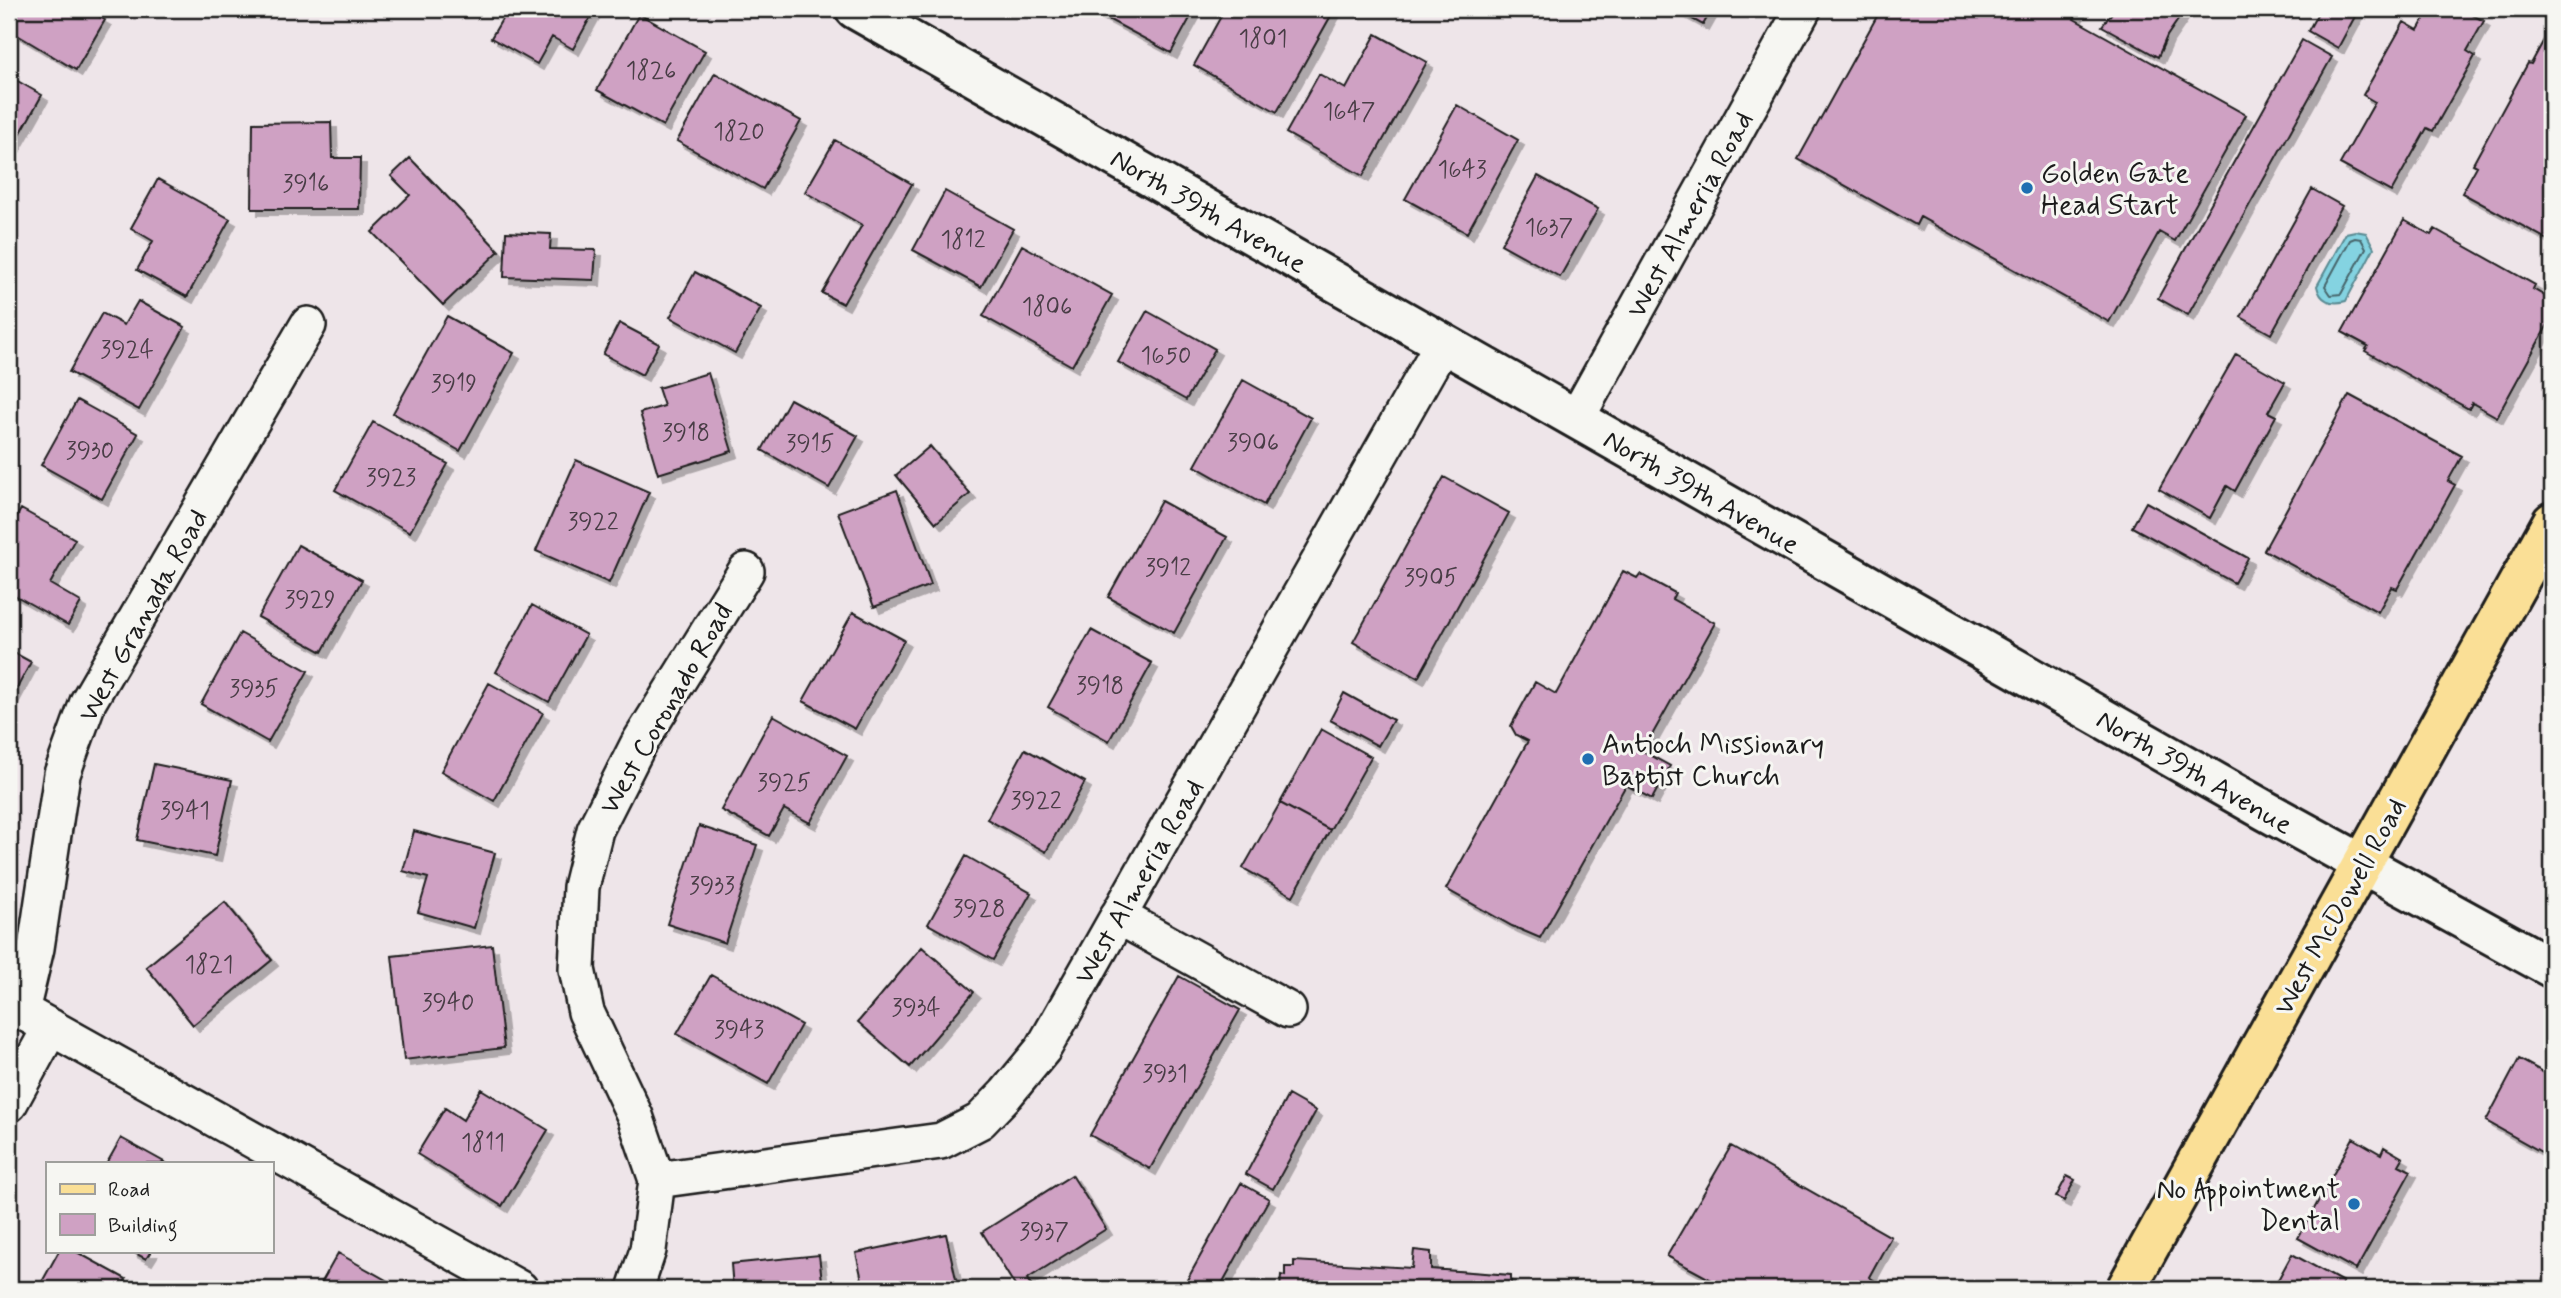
<svg xmlns="http://www.w3.org/2000/svg" width="2561" height="1298" viewBox="0 0 2561 1298" font-family="Mynerve,sans-serif">
<style>
.water{fill:#84d3e1;stroke:#5a8a92;stroke-width:2}
.lines{fill:none;stroke-linecap:round;stroke-linejoin:round}
.shore{stroke:#46656b;stroke-width:2}
.building{fill:#cfa1c3;stroke:#1c1c1c;stroke-width:2;filter:url(#shadow)}
.street-casing{stroke:#1c1c1c;stroke-width:40}
.secondary-casing{stroke:#1c1c1c;stroke-width:44}
.primary-casing{stroke:#1c1c1c;stroke-width:44}
.street{stroke:#f6f6f2;stroke-width:35}
.secondary{stroke:#f6f6f2;stroke-width:38}
.primary{stroke:#fadf96;stroke-width:38}
.poi-dot{fill:#1f6fb2;stroke:#f6f6f2;stroke-width:2.5}
.labels{text-anchor:middle;stroke-width:6;stroke-linejoin:round;paint-order:stroke}
.number-label{font-size:24px;fill:#493d46}
.poi-label{font-size:28px;fill:#1c1c1c;stroke:#f6f6f2;text-anchor:start}
.street-label{font-size:28px;fill:#1c1c1c;stroke:#f6f6f2}
</style>
<defs>
<filter id="shadow"><feDropShadow dx="6" dy="6" stdDeviation="0" flood-color="#0004"/></filter>
</defs>
<rect width="100%" height="100%" fill="#eee5e9"/>
<filter id="ink" filterUnits="userSpaceOnUse"><feTurbulence type="fractalNoise" baseFrequency=".0143" numOctaves="2"/><feDisplacementMap in="SourceGraphic" scale="14" xChannelSelector="R" yChannelSelector="G"/><feConvolveMatrix kernelMatrix="1 2 1 2 8 2 1 2 1" color-interpolation-filters="sRGB"/></filter>
<g filter="url(#ink)">
<path class="water" d="M 2355,231 L 2366,233 L 2374,248 L 2346,301 C 2331,305 2320,301 2317,286 L 2346,233 Z"/>
<g class="lines">
<path class="shore" d="M 2355,238 L 2361,239 L 2366,248 L 2341,294 L 2331,295 L 2325,286 L 2350,240 Z"/>
</g>
<path class="building" d="M 21,9 L 86,9 L 105,20 L 76,70 L 9,30 Z
M 508,9 L 595,9 L 573,49 L 552,37 L 537,64 L 491,38 Z
M 1094,9 L 1195,9 L 1171,53 L 1093,11 Z
M 1225,9 L 1328,9 L 1333,12 L 1277,112 L 1194,65 Z
M 1674,9 L 1712,9 L 1703,25 Z
M 1881,9 L 2080,9 L 2074,19 L 2246,115 L 2175,241 L 2159,232 L 2109,322 L 1920,217 L 1916,225 L 1798,159 Z
M 2115,9 L 2167,9 L 2182,14 L 2167,36 L 2158,57 L 2102,26 Z
M 2320,9 L 2359,9 L 2338,48 L 2308,31 Z
M 2430,9 L 2461,9 L 2484,21 L 2467,51 L 2475,56 L 2433,131 L 2427,128 L 2391,192 L 2340,164 L 2375,102 L 2363,95 L 2404,22 L 2418,30 Z
M 639,14 L 705,51 L 663,126 L 597,90 Z
M 1376,34 L 1427,62 L 1363,176 L 1286,133 L 1319,74 L 1346,89 Z
M 2545,38 L 2552,42 L 2552,242 L 2462,193 L 2477,166 L 2473,164 L 2528,63 L 2531,64 Z
M 2302,40 L 2332,57 L 2188,315 L 2158,298 Z
M 715,73 L 801,121 L 763,189 L 677,141 Z
M 9,76 L 42,95 L 9,154 Z
M 1457,105 L 1518,140 L 1467,233 L 1405,199 Z
M 331,122 L 332,158 L 360,158 L 359,209 L 252,209 L 253,123 Z
M 835,140 L 912,184 L 843,304 L 822,293 L 862,225 L 805,192 Z
M 410,158 L 499,251 L 443,305 L 372,232 L 410,195 L 391,176 Z
M 1538,176 L 1598,209 L 1560,277 L 1501,244 Z
M 158,179 L 230,219 L 187,297 L 137,270 L 153,241 L 131,228 Z
M 2312,189 L 2342,206 L 2271,334 L 2241,317 Z
M 945,191 L 1013,229 L 981,287 L 913,250 Z
M 2404,220 L 2431,235 L 2435,229 L 2535,285 L 2533,289 L 2552,300 L 2552,317 L 2497,417 L 2472,403 L 2469,409 L 2365,351 L 2368,346 L 2342,332 Z
M 506,232 L 551,234 L 550,249 L 596,250 L 594,280 L 504,277 Z
M 1022,245 L 1112,295 L 1072,366 L 983,316 Z
M 695,272 L 761,308 L 735,353 L 670,317 Z
M 138,301 L 185,327 L 139,410 L 69,372 L 102,313 L 124,325 Z
M 1147,311 L 1215,349 L 1186,400 L 1118,362 Z
M 447,316 L 514,353 L 460,451 L 393,413 Z
M 619,323 L 659,344 L 642,375 L 603,354 Z
M 2236,354 L 2285,382 L 2268,412 L 2276,416 L 2235,491 L 2227,486 L 2210,518 L 2159,489 Z
M 708,373 L 732,451 L 658,474 L 640,413 L 664,406 L 658,388 Z
M 1243,380 L 1311,418 L 1264,505 L 1195,466 Z
M 2349,395 L 2462,456 L 2448,481 L 2455,485 L 2397,589 L 2392,587 L 2378,612 L 2264,550 Z
M 790,399 L 858,436 L 829,488 L 762,450 Z
M 77,400 L 138,434 L 102,499 L 41,465 Z
M 373,422 L 448,464 L 410,532 L 335,490 Z
M 930,446 L 970,494 L 936,523 L 896,475 Z
M 576,460 L 649,492 L 609,583 L 536,551 Z
M 1444,477 L 1509,513 L 1418,678 L 1353,642 Z
M 897,490 L 931,585 L 874,607 L 838,512 Z
M 1161,501 L 1227,537 L 1174,633 L 1108,597 Z
M 2146,502 L 2248,558 L 2234,583 L 2132,527 Z
M 21,509 L 75,539 L 50,584 L 81,602 L 68,625 L 9,592 L 9,530 Z
M 298,545 L 362,580 L 322,652 L 258,617 Z
M 1623,571 L 1637,578 L 1640,574 L 1675,593 L 1672,599 L 1715,623 L 1643,751 L 1670,766 L 1652,799 L 1626,785 L 1540,938 L 1512,926 L 1446,889 L 1528,741 L 1516,735 L 1511,726 L 1535,682 L 1556,694 Z
M 532,605 L 586,635 L 549,702 L 496,672 Z
M 853,612 L 904,640 L 855,729 L 803,701 Z
M 1091,630 L 1152,663 L 1109,741 L 1048,707 Z
M 240,633 L 308,671 L 268,742 L 201,704 Z
M 9,650 L 31,662 L 9,703 Z
M 489,683 L 543,713 L 494,801 L 441,771 Z
M 1344,693 L 1393,720 L 1378,746 L 1330,720 Z
M 773,715 L 847,756 L 810,823 L 784,809 L 769,836 L 721,810 Z
M 1321,729 L 1371,757 L 1330,830 L 1280,803 Z
M 1025,749 L 1085,782 L 1046,852 L 987,819 Z
M 154,764 L 232,780 L 215,856 L 137,840 Z
M 1280,803 L 1330,830 L 1293,896 L 1243,868 Z
M 699,826 L 757,845 L 725,943 L 667,924 Z
M 414,831 L 495,853 L 474,928 L 418,912 L 428,878 L 403,871 Z
M 966,856 L 1031,893 L 993,960 L 928,924 Z
M 225,902 L 272,960 L 193,1025 L 146,967 Z
M 492,945 L 504,1048 L 404,1060 L 392,956 Z
M 922,947 L 974,992 L 910,1067 L 858,1022 Z
M 711,975 L 801,1025 L 768,1084 L 677,1034 Z
M 1179,976 L 1240,1010 L 1150,1169 L 1090,1135 Z
M 2519,1059 L 2552,1077 L 2552,1158 L 2486,1121 Z
M 481,1089 L 548,1130 L 502,1206 L 417,1154 L 445,1108 L 463,1120 Z
M 1288,1095 L 1316,1111 L 1273,1189 L 1246,1174 Z
M 121,1138 L 166,1163 L 107,1163 Z
M 2353,1138 L 2381,1154 L 2384,1147 L 2403,1158 L 2399,1165 L 2411,1171 L 2356,1270 L 2298,1238 Z
M 1731,1146 L 1891,1237 L 1869,1277 L 1888,1289 L 1728,1289 L 1667,1256 Z
M 1072,1175 L 1106,1229 L 1027,1279 L 1031,1285 L 1024,1289 L 1017,1289 L 982,1232 Z
M 2067,1176 L 2075,1180 L 2064,1201 L 2056,1197 Z
M 1241,1183 L 1269,1199 L 1219,1289 L 1182,1289 Z
M 946,1234 L 958,1288 L 864,1289 L 856,1253 Z
M 1414,1250 L 1431,1252 L 1431,1269 L 1511,1275 L 1511,1289 L 1280,1289 L 1281,1275 L 1285,1276 L 1285,1267 L 1294,1267 L 1294,1261 L 1412,1268 Z
M 59,1251 L 75,1251 L 126,1279 L 121,1289 L 38,1289 Z
M 131,1251 L 151,1251 L 146,1259 Z
M 338,1253 L 400,1288 L 399,1289 L 318,1289 Z
M 2292,1254 L 2343,1282 L 2339,1289 L 2273,1289 Z
M 819,1255 L 823,1289 L 733,1289 L 731,1264 Z"/>
<g class="lines">
<g class="street-casing">
<path id="street" d="M 1576,419 L 1803,9
M 1118,916 L 1288,1010
M 9,1004 L 520,1289
M 21,1011 L 36,948 L 62,774 L 88,702 L 308,325
M 9,1104 L 51,1027
M 657,1180 L 941,1141 L 980,1121 L 1006,1094 L 1043,1049 L 1443,343
M 635,1289 L 648,1250 L 657,1180 L 635,1116 L 586,1012 L 577,969 L 581,887 L 595,830 L 638,745 L 746,571"/>
</g>
<g class="secondary-casing">
<path id="secondary" d="M 855,9 L 2266,811 L 2552,968"/>
</g>
<g class="primary-casing">
<path id="primary" d="M 2126,1289 L 2552,522"/>
</g>
<use href="#street" class="street"/>
<use href="#secondary" class="secondary"/>
<use href="#primary" class="primary"/>
</g>
</g>
<g class="poi-dot">
<circle cx="2027" cy="188" r="7"/>
<circle cx="1588" cy="759" r="7"/>
<circle cx="2354" cy="1204" r="7"/>
</g>
<g class="labels">
<g class="number-label">
<text x="1263" y="46">1801</text>
<text x="651" y="78">1826</text>
<text x="1349" y="119">1647</text>
<text x="739" y="139">1820</text>
<text x="1462" y="177">1643</text>
<text x="306" y="191">3916</text>
<text x="1549" y="235">1637</text>
<text x="963" y="247">1812</text>
<text x="1047" y="314">1806</text>
<text x="127" y="357">3924</text>
<text x="1166" y="363">1650</text>
<text x="454" y="391">3919</text>
<text x="686" y="440">3918</text>
<text x="1253" y="450">3906</text>
<text x="810" y="451">3915</text>
<text x="90" y="458">3930</text>
<text x="391" y="485">3923</text>
<text x="593" y="529">3922</text>
<text x="1168" y="575">3912</text>
<text x="1431" y="585">3905</text>
<text x="310" y="607">3929</text>
<text x="1100" y="693">3918</text>
<text x="254" y="696">3935</text>
<text x="784" y="790">3925</text>
<text x="1036" y="808">3922</text>
<text x="185" y="818">3941</text>
<text x="712" y="893">3933</text>
<text x="979" y="916">3928</text>
<text x="209" y="972">1821</text>
<text x="448" y="1010">3940</text>
<text x="916" y="1015">3934</text>
<text x="739" y="1037">3943</text>
<text x="1165" y="1081">3931</text>
<text x="483" y="1150">1811</text>
<text x="1044" y="1239">3937</text>
</g>
<g class="poi-label">
<text x="2041" y="182">Golden Gate<tspan x="2041" dy="32">Head Start</tspan></text>
<text x="1602" y="753">Antioch Missionary<tspan x="1602" dy="32">Baptist Church</tspan></text>
<text x="2340" y="1198" text-anchor="end">No Appointment<tspan x="2340" dy="32">Dental</tspan></text>
</g>
<g class="street-label">
<text transform="translate(1209 210) rotate(30)" y="10">North 39th Avenue</text>
<text transform="translate(1689 214) rotate(-61)" y="10">West Almeria Road</text>
<text transform="translate(1702 491) rotate(30)" y="10">North 39th Avenue</text>
<text transform="translate(142 615) rotate(-61)" y="10">West Granada Road</text>
<text transform="translate(665 708) rotate(-60)" y="10">West Coronado Road</text>
<text transform="translate(2195 771) rotate(30)" y="10">North 39th Avenue</text>
<text transform="translate(1138 881) rotate(-60)" y="10">West Almeria Road</text>
<text transform="translate(2339 906) rotate(-61)" y="10">West McDowell Road</text>
</g>
</g>
<rect width="2561" height="1298" fill="none" stroke="#f6f6f2" stroke-width="35"/>
<rect x="18" y="18" width="2526" height="1263" fill="none" stroke="#1c1c1c" stroke-width="2.5" filter="url(#ink)"/>
<rect x="46" y="1162" width="228" height="91" fill="#f6f6f2" stroke="#9f9f9c" stroke-width="2"/>
<rect x="60" y="1184" width="35" height="10" fill="#fadf96" stroke="#9f9f9c" stroke-width="2"/>
<text x="108" y="1196" font-size="21" fill="#1c1c1c">Road</text>
<rect x="60" y="1214" width="35" height="21" fill="#cfa1c3" stroke="#9f9f9c" stroke-width="2"/>
<text x="108" y="1232" font-size="21" fill="#1c1c1c">Building</text>
</svg>
